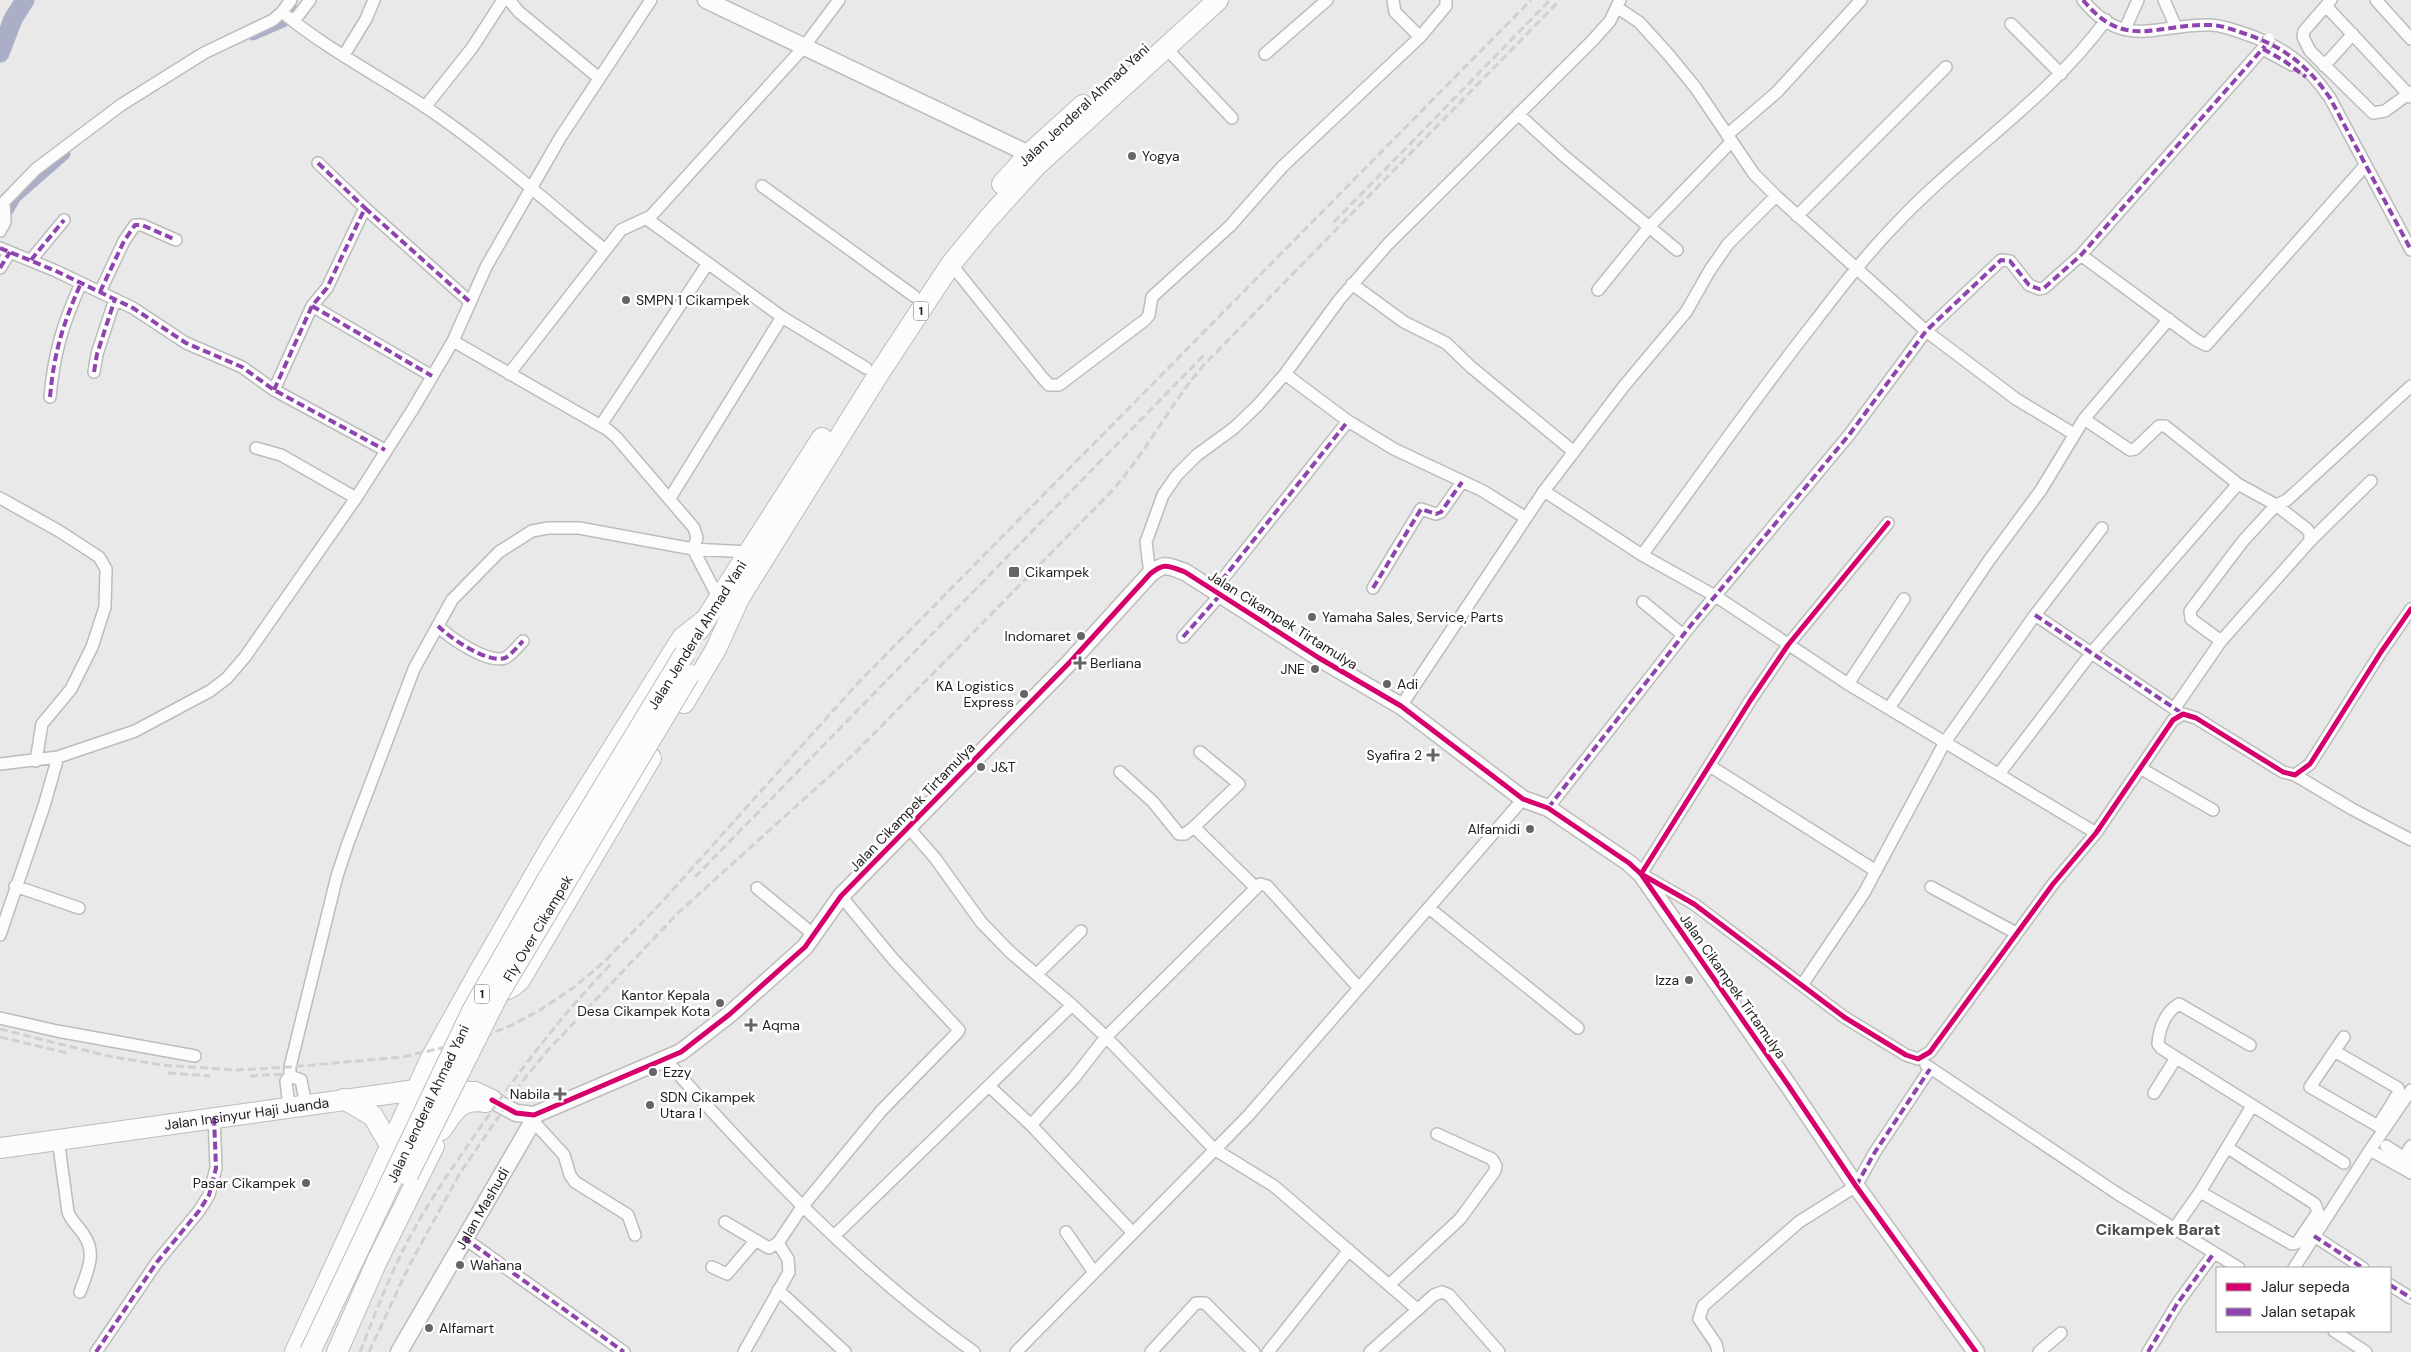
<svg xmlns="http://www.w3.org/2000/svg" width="2411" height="1352" viewBox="0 0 2411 1352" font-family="'DM Sans',sans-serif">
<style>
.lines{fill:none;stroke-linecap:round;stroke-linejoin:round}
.canal{stroke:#aaaec7;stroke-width:11}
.river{stroke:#aaaec7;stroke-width:19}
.street-casing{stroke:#bdbcbd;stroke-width:14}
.secondary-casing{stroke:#bdbcbd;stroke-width:19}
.highway-casing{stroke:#bdbcbd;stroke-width:22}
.street{stroke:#fcfcfc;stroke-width:11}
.secondary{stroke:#fcfcfc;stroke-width:16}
.highway{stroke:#fcfcfc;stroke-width:20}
.rail{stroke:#d0d0d1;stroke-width:3;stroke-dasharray:8 4;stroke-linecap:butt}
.street-bridge-casing{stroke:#bdbcbd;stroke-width:14;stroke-linecap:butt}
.highway-bridge-casing{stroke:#bdbcbd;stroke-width:22;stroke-linecap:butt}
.street-bridge{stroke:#fcfcfc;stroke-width:11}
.highway-bridge{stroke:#fcfcfc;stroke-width:20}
.quiet{stroke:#8e44ad;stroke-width:4;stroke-dasharray:8 4;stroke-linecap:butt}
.cycleway-casing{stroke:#fff;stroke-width:8}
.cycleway{stroke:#d6006c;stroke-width:5}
.poi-dot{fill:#666566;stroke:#fff;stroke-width:2}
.labels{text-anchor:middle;stroke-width:5;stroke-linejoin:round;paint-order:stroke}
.shield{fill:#fff;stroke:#626262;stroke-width:1}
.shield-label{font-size:12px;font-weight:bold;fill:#1f1e1f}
.street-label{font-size:14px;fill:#1f1e1f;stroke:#fff}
.poi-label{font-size:14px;fill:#1f1e1f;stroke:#fff;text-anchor:start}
.quarter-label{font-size:16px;font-weight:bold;fill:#4e4c4e;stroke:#fff}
</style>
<rect width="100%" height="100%" fill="#eae9ea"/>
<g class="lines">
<path class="canal" d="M 253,35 L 283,22 L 296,11
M 3,219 L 16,197 L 65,154"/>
<path class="river" d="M 0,53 L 13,19 L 25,0"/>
<g class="street-casing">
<path id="street" d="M 509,0 L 519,12 L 599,78
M 1393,0 L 1395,12 L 1420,37
M 2083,0 C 2125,52 2158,23 2210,25 C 2220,25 2231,29 2240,32 C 2281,45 2306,63 2330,98 L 2411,250
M 2164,0 L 2176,27
M 2331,0 L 2304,31 L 2303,37 L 2310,51 L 2373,113 L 2385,111 L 2411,92
M 2376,0 L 2411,39
M 2326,6 L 2411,97
M 1618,8 L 1639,22 L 1668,54 L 1695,87 L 1754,174 L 1776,196 L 1926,331 L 2016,399 L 2074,434
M 282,12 C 325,48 377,75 424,106 C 488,149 546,201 605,250
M 294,21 L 310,0
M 2011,24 L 2061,74
M 2125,29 L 2138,0
M 1166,48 L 1232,118
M 2263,49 L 2292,65
M 1265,54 L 1327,0
M 344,55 L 366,19 L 374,0
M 2324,66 L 2353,34
M 425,107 L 472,48 L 503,0
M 1518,114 L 1564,156 L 1677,250
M 1727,135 L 1777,92 L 1861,0
M 318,163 L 365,208
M 762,186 L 914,296
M 1797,216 L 1946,67
M 647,219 L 782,317 L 866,368
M 0,231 L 5,222 L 4,202 L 36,169 L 121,105 L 204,53 L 273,20 L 282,12 L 291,0
M 0,248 L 56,271 L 133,308 L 186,343 L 242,367 L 274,390 L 385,450
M 2081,255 L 2196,340 L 2206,345 L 2363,168
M 31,260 L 64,220
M 951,264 L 1041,376 L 1049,385 L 1059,385 L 1145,320 L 1149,315 L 1152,297 L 1230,226 L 1282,167 L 1420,37 L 1446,6 L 1446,0
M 0,268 L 10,252
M 1352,284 L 1404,322 L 1446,343 L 1471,367 L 1574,452
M 1598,290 L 1649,227 L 1731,142
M 100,292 L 124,241 L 135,225 L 142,225 L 176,240
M 312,306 L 432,376
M 453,341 L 608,430 L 617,438 L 694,528 L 697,538 L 693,549 L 719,599
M 94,372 L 97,354 L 115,299
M 509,374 L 621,230 L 651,216 L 803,48 L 839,0
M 1285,374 L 1348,421 L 1394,449 L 1483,491 L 1526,518
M 274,390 L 312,306 L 327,288 L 365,208 L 470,302
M 50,397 C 54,352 63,324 81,283
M 2084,419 L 2130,450 L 2135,449 L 2159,426 L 2165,426 L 2238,484 L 2276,505 L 2287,500 L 2411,386
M 601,425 L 708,263
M 256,448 L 281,455 L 356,498
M 1544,491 L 1642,555 L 1717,597 L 1848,684 L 2096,833
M 0,498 L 59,531 L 99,557 L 106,569 L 105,607 L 92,647 L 71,689 L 42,724 L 36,761
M 670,498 L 782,317
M 1888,523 L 1788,645 L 1750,701 L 1641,874 L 1694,904 L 1844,1017 L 1906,1055 L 1918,1059 L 1930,1052 L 2053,884 L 2096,833 L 2173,720 L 2183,714 L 2196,718 L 2283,772 L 2295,775 L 2310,764 L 2381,652 L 2411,609
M 2310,541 L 2371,481
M 1642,555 C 1699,478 1754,399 1813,324 C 1839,290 1865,256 1895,225 C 1962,153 2048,100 2106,20
M 1150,574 L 1146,542 L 1163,495 L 1177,475 L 1197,455 L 1234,428 L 1258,405 L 1285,374 L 1339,300 L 1388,244 L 1592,41 L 1610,21 L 1620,0
M 1373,588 L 1421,509 L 1436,514 L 1441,512 L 1462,482
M 1214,590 L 1348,421
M 1643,602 L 1683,635
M 2035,615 L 2179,712
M 438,626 C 449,637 487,664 505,658 C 511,655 518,646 523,641
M 1183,637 L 1221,594
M 1848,684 L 1904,599
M 1401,706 L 1544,491 L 1624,386 L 1686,312 L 1710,270 L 1728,244 L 1776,196
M 1889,708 L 1990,559 L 2041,490 L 2084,419 L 2169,319
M 2174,709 L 2221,641 L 2310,541 L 2310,534 L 2307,529 L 2276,505 L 2243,541 L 2190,611 L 2191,619 L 2221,641
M 1200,752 L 1239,784 L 1194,827 L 1255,887
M 0,764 L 58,757 L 135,731 L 210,691 L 227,678 L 245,657 L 356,498 L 413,409 L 453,341 L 486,267 L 560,138 L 651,0
M 1710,766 L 1876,871
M 2140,768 L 2213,810
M 1120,772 L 1153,802 L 1179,834 L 1185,834 L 1194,827
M 1999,774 L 2092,652 L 2238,484
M 2295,775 L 2352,809 L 2411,840
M 1548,808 L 1691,625 L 1849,435 L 1926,331 L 2001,260 L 2010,261 L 2029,285 L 2039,289 L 2044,288 L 2081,255 L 2265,46
M 908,827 L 935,858 L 981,922 L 1010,952 L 1072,1005 L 1106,1037 L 1214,1149 L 1274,1186 L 1418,1310
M 15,886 L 79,908
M 1931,887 L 2016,933
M 757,888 L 814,935
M 1429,908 L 1578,1028
M 0,935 L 44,806 L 58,757
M 1037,974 L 1081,931
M 1802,985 L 1864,893 L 1945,742 L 2035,615 L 2102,528
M 0,1018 L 57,1031 L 195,1056
M 2250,1045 L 2179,1004 C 2165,1012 2159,1029 2158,1044 L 2161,1048 L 2344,1163
M 2336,1052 L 2398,1088 L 2399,1092 L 2378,1126 L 2310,1087 L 2344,1037
M 664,1058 C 759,1165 857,1269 974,1352
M 1926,1065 L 2118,1194 L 2239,1268
M 290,1076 L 301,1080 L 306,1105
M 990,1087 L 1031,1125 L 1132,1232
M 2154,1093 L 2176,1058
M 289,1107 L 286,1081 L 290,1076 L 290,1067 L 337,876 L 348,843 L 414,669 L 452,600 L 499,552 L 532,531 L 548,528 L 579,528 L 693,549 L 748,552
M 533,1121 L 564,1155 L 570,1175 L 575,1182 L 628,1215 L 635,1235
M 1031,1125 L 1074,1078 L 1106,1037 L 1260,884 L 1267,886 L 1358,987
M 58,1139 L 68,1212 C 71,1221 79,1227 84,1235 C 97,1254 87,1272 80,1292
M 2386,1146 L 2411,1162
M 2370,1150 L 2411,1090
M 2400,1164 L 2411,1146
M 2200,1192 L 2292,1244 L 2297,1243 L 2318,1212 L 2315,1204 L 2228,1148
M 725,1222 L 769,1248 L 778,1243
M 2174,1229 L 2200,1192 L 2252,1106
M 1066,1232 L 1093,1271
M 834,1236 L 1072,1005
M 2314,1236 L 2363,1268
M 464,1238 L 624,1352
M 712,1267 L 727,1274 L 756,1240
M 2294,1268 L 2370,1150 L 2411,1173
M 1390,1284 L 1460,1219 L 1495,1171 L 1496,1166 L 1492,1159 L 1437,1134
M 2390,1285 L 2411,1298
M 778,1290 L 845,1352
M 2334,1331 L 2366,1352
M 96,1352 L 157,1262 L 199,1211 L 209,1195 L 216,1168 L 214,1117
M 744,1352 L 789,1272 L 788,1259 L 778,1243 L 802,1207 L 881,1111 L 957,1033 L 959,1030 L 893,959 L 841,896
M 1016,1352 L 1248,1116 L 1523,799
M 1151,1352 L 1196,1303 L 1205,1303 L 1254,1352
M 1268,1352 L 1349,1250
M 1370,1352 L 1434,1295 L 1442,1292 L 1449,1295 L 1499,1352
M 1718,1352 L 1716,1344 L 1699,1319 L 1703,1306 L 1799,1222 L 1856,1186 L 1875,1152 L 1930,1069
M 2039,1352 L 2061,1333
M 2148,1352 L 2177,1304 L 2214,1253"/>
</g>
<g class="secondary-casing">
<g id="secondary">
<path d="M 706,0 L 1029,154 L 1035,164"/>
<path d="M 492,1100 L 516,1113 L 534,1115 L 681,1052 L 730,1014 L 805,947 L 841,896 L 1070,662 L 1150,574 C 1165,562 1168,566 1185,572 L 1319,658 L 1401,706 L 1523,799 L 1548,808 L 1629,863 L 1641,874 L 1788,1085 L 1856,1186 L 1976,1352"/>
<path id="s1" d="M 399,1352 L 533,1121 L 534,1115"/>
</g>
</g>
<g class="highway-casing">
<g id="highway">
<path d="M 1002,184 L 1029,154 L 1083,105"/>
<path d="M 733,608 L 878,375 L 951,264 L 988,219 L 1036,166 L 1218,0"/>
<path d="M 699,630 L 822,438"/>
<path d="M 684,703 L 716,649 L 740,596"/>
<path d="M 651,758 L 520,980 C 509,991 504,992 489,987 L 479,972 L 552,845 L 682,638 L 706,619"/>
<path d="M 344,1099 L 373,1116 L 395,1154"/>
<path d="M 441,1130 C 455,1111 459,1098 486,1102"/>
<path id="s2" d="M 0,1148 L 416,1090 L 475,1092 L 492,1100"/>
<path d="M 295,1352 L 431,1058 L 479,972"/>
<path d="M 337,1352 L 377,1261 L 434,1146"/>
</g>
</g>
<use href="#street" class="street"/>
<use href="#secondary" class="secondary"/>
<use href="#highway" class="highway"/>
<path class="rail" d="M 1334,222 L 1550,0
M 695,877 L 1206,353
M 0,1029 L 108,1056 L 162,1065 L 237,1070 L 290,1067 L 402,1057 L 472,1041 L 510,1026 L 540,1010 L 573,988 L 604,962 L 660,904 L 856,685 L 1531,0
M 0,1037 L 67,1053
M 168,1073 L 210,1076
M 250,1076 L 285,1074
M 360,1352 C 378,1306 396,1259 421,1217 C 440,1185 461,1155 482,1125 C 522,1067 564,1012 613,962
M 369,1352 L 410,1264 L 460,1173 L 525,1078 L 548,1050 L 679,912 L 855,753 L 1109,494 C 1145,455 1168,407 1202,367 L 1560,0"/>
<g class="street-bridge-casing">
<path id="street-bridge" d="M 2265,46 L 2269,39"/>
</g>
<g class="highway-bridge-casing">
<g id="highway-bridge">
<path id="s3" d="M 408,1175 L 498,995 L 689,675"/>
<path id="s4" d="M 310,1352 L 472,1011 L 550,875 L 685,653"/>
</g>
</g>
<use href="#street-bridge" class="street-bridge"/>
<use href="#highway-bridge" class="highway-bridge"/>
<path class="quiet" d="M 2083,0 C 2125,52 2158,23 2210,25 C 2220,25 2231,29 2240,32 C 2281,45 2306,63 2330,98 L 2411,250
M 2263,49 L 2283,60 L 2306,77
M 318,163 L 365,208
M 0,248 L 56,271 L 133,308 L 186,343 L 242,367 L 274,390 L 385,450
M 31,260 L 64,220
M 0,268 L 10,252
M 100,292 L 124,241 L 135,225 L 142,225 L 176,240
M 312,306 L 432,376
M 94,372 L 97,354 L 115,299
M 274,390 L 312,306 L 327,288 L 365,208 L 470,302
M 50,397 C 54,352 63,324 81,283
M 1373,588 L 1421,509 L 1436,514 L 1441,512 L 1462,482
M 1214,590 L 1348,421
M 2035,615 L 2183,714
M 438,626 C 449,637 487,664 505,658 C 511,655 518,646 523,641
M 1183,637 L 1221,594
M 1548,808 L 1691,625 L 1849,435 L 1926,331 L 2001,260 L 2010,261 L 2029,285 L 2039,289 L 2044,288 L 2081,255 L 2265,46
M 1856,1186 L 1875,1152 L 1930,1069
M 2314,1236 L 2363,1268
M 464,1238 L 624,1352
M 2390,1285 L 2411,1298
M 96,1352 L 157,1262 L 199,1211 L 209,1195 L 216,1168 L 214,1117
M 2148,1352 L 2177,1304 L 2214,1253"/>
<g class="cycleway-casing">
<path id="cycleway" d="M 1888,523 L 1788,645 L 1750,701 L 1641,874 L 1694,904 L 1844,1017 L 1906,1055 L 1918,1059 L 1930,1052 L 2053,884 L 2096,833 L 2173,720 L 2183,714 L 2196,718 L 2283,772 L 2295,775 L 2310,764 L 2381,652 L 2411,609
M 492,1100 L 516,1113 L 534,1115 L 681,1052 L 730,1014 L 805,947 L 841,896 L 1070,662 L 1150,574 C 1165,562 1168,566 1185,572 L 1319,658 L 1401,706 L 1523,799 L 1548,808 L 1629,863 L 1641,874 L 1788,1085 L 1856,1186 L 1976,1352"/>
</g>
<use href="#cycleway" class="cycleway"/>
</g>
<g class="poi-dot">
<circle cx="1132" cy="156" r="5"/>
<circle cx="626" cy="300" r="5"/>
<rect x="1008" y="566" width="12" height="12" rx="2.5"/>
<circle cx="1312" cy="617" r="5"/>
<circle cx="1081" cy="636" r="5"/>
<path d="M1077.5 655.5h5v5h5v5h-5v5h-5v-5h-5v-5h5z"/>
<circle cx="1315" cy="669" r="5"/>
<circle cx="1387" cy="684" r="5"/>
<circle cx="1024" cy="694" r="5"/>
<path d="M1430.5 747.5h5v5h5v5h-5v5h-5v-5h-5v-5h5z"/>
<circle cx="981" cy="767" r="5"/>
<circle cx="1530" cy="829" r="5"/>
<circle cx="1689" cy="980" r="5"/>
<circle cx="720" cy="1003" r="5"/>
<path d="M748.5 1017.5h5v5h5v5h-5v5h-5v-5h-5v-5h5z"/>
<circle cx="653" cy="1072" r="5"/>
<path d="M557.5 1086.5h5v5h5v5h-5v5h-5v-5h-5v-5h5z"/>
<circle cx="650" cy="1105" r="5"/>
<circle cx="306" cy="1183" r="5"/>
<circle cx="460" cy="1265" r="5"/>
<circle cx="429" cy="1328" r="5"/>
</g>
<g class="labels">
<g class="shield">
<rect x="913.5" y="301.5" width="15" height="19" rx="4"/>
<rect x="474.5" y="984.5" width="15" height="19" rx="4"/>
</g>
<g class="shield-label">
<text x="921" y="315">1</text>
<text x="482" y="998">1</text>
</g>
<g class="street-label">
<text transform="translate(1084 105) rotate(-43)" y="5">Jalan Jenderal Ahmad Yani</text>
<text transform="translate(1283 620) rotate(32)" y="5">Jalan Cikampek Tirtamulya</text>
<text transform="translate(697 635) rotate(-58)" y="5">Jalan Jenderal Ahmad Yani</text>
<text transform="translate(912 807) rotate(-46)" y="5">Jalan Cikampek Tirtamulya</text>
<text dy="5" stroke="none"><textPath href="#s3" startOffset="279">Fly Over Cikampek</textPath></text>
<text transform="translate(1733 986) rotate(55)" y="5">Jalan Cikampek Tirtamulya</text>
<text dy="5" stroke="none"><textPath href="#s4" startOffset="275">Jalan Jenderal Ahmad Yani</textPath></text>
<text dy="5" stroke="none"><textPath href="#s2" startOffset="249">Jalan Insinyur Haji Juanda</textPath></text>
<text dy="5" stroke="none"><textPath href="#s1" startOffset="166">Jalan Mashudi</textPath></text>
</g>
<g class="poi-label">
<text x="1142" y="161">Yogya</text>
<text x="636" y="305">SMPN 1 Cikampek</text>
<text x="1025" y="577">Cikampek</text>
<text x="1322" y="622">Yamaha Sales, Service, Parts</text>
<text x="1071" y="641" text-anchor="end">Indomaret</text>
<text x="1090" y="668">Berliana</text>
<text x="1305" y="674" text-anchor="end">JNE</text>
<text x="1397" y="689">Adi</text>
<text x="1014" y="691" text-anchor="end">KA Logistics<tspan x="1014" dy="16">Express</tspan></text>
<text x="1422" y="760" text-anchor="end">Syafira 2</text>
<text x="991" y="772">J&amp;T</text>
<text x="1520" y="834" text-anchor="end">Alfamidi</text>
<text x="1679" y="985" text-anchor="end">Izza</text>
<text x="710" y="1000" text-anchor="end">Kantor Kepala<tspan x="710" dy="16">Desa Cikampek Kota</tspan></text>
<text x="762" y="1030">Aqma</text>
<text x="663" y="1077">Ezzy</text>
<text x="550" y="1099" text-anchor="end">Nabila</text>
<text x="660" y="1102">SDN Cikampek<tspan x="660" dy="16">Utara I</tspan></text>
<text x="296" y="1188" text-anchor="end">Pasar Cikampek</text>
<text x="470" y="1270">Wahana</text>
<text x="439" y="1333">Alfamart</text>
</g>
<g class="quarter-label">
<text x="2158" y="1235">Cikampek Barat</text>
</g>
</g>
<rect x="2216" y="1267" width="175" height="65" fill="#ffffff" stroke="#a5a5a5"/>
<rect x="2226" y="1283" width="25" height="8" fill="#d6006c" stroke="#a5a5a5"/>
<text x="2261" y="1292" font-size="15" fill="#1f1e1f">Jalur sepeda</text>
<rect x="2226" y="1308" width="25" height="8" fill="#8e44ad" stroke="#a5a5a5"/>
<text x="2261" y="1317" font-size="15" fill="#1f1e1f">Jalan setapak</text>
</svg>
